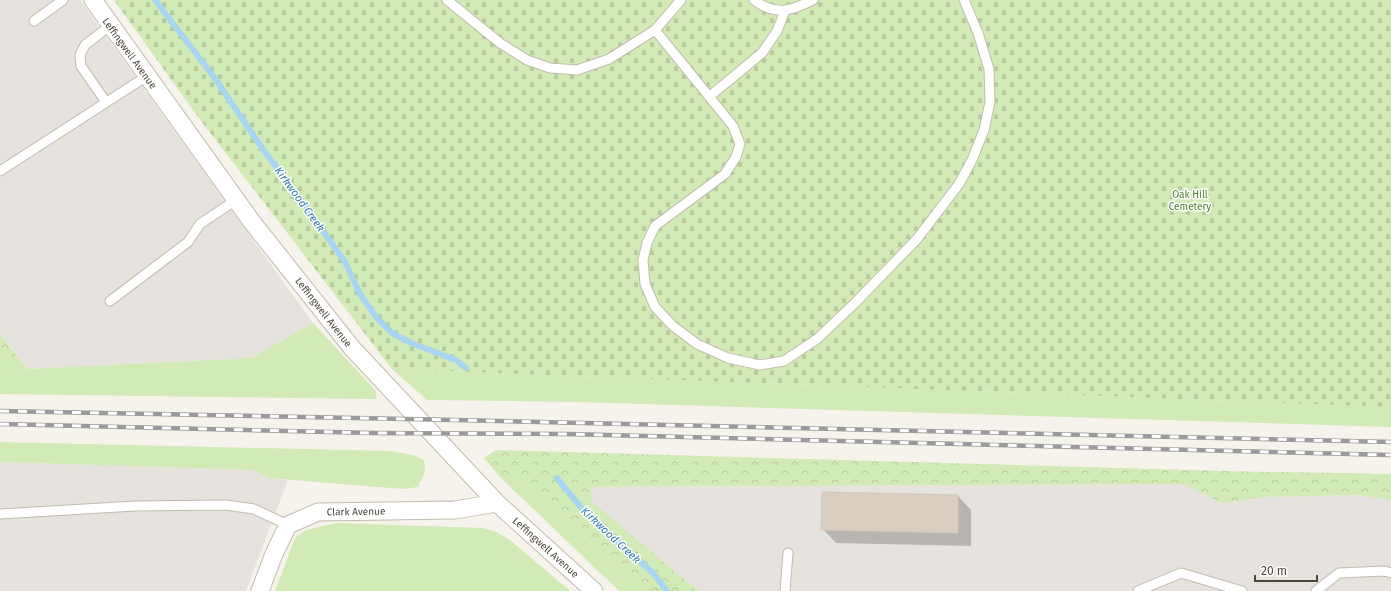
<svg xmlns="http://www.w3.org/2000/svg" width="1391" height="591" viewBox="0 0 1391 591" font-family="'Fira Sans',sans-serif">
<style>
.industrial{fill:#e6e2dd}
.grass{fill:#d2eab5}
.forest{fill:url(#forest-crowns)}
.cemetery{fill:url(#cemetery-stones)}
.shadow{fill:#0003}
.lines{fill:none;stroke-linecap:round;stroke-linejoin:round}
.stream{stroke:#a9d4f2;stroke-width:6}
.building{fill:#d8cfc1;stroke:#d3c7b4}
.service-casing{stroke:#c2bbae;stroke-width:11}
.minor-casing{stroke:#c2bbae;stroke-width:19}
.service{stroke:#fff;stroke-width:9}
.minor{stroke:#fff;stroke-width:17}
.rail-casing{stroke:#9a9a9a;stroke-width:4.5}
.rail{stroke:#fff;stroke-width:3;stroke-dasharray:9;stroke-linecap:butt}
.labels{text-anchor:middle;stroke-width:3;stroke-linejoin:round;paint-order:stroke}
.street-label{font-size:10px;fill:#4b4439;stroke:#fff}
.park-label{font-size:10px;fill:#4a7f2a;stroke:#fff}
.water-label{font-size:11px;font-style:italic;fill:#2e7ab2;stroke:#fff}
</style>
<defs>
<pattern id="forest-crowns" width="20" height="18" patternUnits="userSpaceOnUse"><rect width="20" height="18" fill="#d2eab5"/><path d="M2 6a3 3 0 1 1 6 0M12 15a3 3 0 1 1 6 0" fill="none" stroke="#b6ca9c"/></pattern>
<pattern id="cemetery-stones" width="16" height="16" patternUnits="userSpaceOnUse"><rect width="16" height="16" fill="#d2eab5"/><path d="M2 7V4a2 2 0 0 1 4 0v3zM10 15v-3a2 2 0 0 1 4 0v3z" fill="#b6ca9c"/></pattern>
</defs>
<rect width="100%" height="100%" fill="#f6f3ec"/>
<path class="industrial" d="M 0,0 L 80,0 L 313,323 L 251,358 L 27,369 L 0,333 Z
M 0,462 L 253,470 L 270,478 L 288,480 L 246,591 L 0,591 Z
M 1185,484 L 1222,503 L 1265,497 L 1358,495 L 1391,500 L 1391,591 L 698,591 L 591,502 L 591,487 Z"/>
<path class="grass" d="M 313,323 L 376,391 L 376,399 L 0,394 L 0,359 L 19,359 L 27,369 L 251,358 Z
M 392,369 L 1391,407 L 1391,427 L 578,402 L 427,400 Z
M 0,442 L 391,451 L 413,455 L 424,460 L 425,472 L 418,487 L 403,489 L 270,478 L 253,470 L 0,462 Z
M 500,477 L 520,481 L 646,591 L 619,591 Z
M 337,523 L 483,528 L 496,532 L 510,540 L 570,591 L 275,591 L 295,538 L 306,530 Z"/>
<path class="forest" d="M 0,333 L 19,359 L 0,359 Z
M 496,450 L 1223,471 L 1391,474 L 1391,500 L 1358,495 L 1265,497 L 1222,503 L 1184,484 L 591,487 L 592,502 L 698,591 L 646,591 L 520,481 L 500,477 L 484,458 Z"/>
<path class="cemetery" d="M 114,0 L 1391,0 L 1391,407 L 392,369 L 198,117 Z"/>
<path class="shadow" d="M 958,496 L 971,510 L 971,546 L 836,543 L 823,529 Z"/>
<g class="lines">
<path class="stream" d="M 155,0 L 214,77 L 262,148 L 309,211 L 345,262 L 360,294 L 376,317 L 392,333 L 411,343 L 456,360 L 466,368
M 557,478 L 583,510 L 653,573 L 667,591"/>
</g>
<path class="building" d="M 822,492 L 958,495 L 958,533 L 821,530 Z"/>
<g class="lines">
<g class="service-casing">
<path id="service" d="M 447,0 L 500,43 L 527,60 L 550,68 L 577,70 L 609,59 L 655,30 L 681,0
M 754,0 C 775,16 791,11 813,0
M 34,21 L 63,0
M 655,30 L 733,126 L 740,144 L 736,157 L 725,174 L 655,226 L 647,243 L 643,260 L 645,284 L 655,307 L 673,326 L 697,344 L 728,358 L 760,365 L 784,361 L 817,339 L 855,303 L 917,239 L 959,184 L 972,160 L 984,130 L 990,102 L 989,69 L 978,33 L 964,0
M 710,96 L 762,53 L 777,31 L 785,11
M 106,102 L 81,66 L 80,55 L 85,45 L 111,25
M 0,171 L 147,76
M 110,301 L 188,242 L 200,224 L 236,200
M 0,514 L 135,506 L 226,505 L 254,509 L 288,525
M 785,591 L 788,553
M 1138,591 L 1181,573 L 1242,591
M 1316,591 L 1339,573 L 1385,571 L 1391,573"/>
</g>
<g class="minor-casing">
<path id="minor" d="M 93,0 L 252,222 L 352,348 L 497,503 L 594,591
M 260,591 L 274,554 L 288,525 L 318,512 L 455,510 L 497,503"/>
</g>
<use href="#service" class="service"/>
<use href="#minor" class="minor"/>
<g class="rail-casing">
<path id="rail" d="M 0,411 L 456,420 L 1391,442
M 0,424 L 373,433 L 567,434 L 1391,455"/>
</g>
<use href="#rail" class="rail"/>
</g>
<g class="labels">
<g class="street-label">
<text transform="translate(130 53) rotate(54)" y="4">Leffingwell Avenue</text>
<text transform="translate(324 312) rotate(52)" y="4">Leffingwell Avenue</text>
<text transform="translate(356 511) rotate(-1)" y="4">Clark Avenue</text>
<text transform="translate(546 547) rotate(42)" y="4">Leffingwell Avenue</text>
</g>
<g class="park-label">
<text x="1190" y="198">Oak Hill<tspan x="1190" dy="12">Cemetery</tspan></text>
</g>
<g class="water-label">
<text transform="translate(300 199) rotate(54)" y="4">Kirkwood Creek</text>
<text transform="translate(611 535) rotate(43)" y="4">Kirkwood Creek</text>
</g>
</g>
<path d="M1255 575v6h62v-6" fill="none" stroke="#4b4439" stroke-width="2"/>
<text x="1261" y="575" font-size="12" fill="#4b4439" stroke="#ffffff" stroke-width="3" paint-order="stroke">20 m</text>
</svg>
